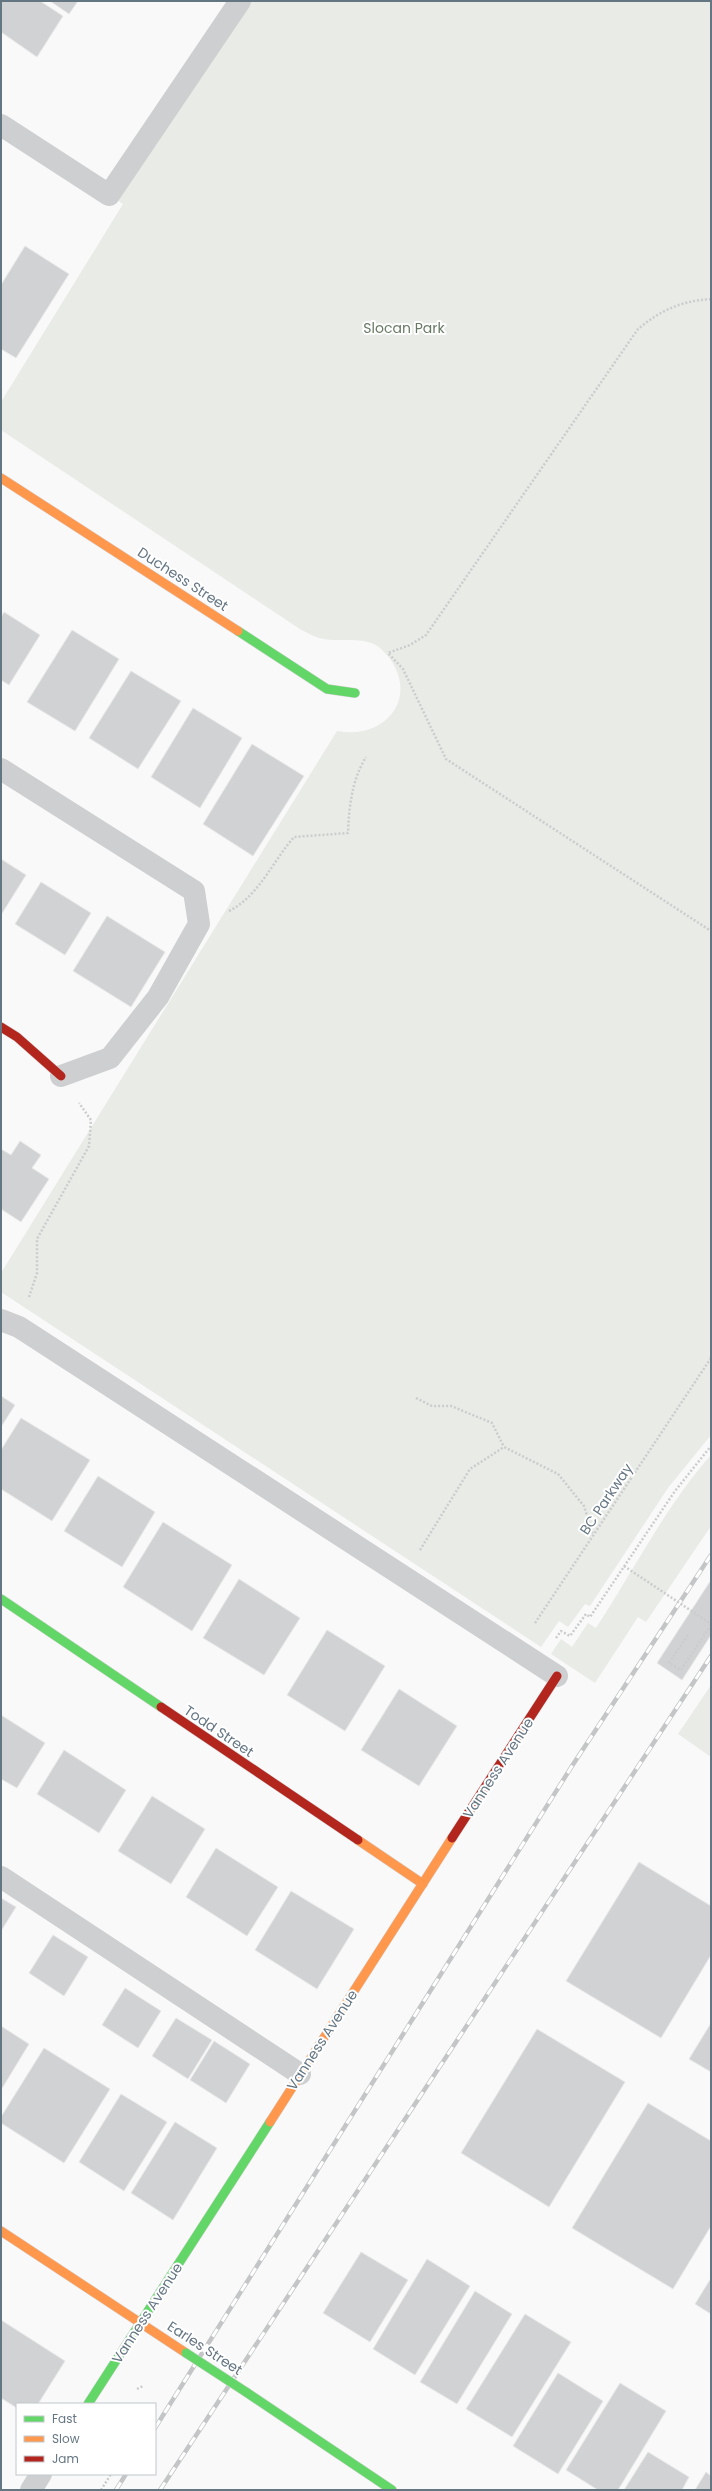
<svg xmlns="http://www.w3.org/2000/svg" width="712" height="2491" viewBox="0 0 712 2491" font-family="Poppins,sans-serif">
<style>
.green{fill:#e8ebe6}
.building{fill:#d0d2d3;stroke:#e8e8e8}
.lines{fill:none;stroke-linecap:round;stroke-linejoin:round}
.fast-casing{stroke:#d5d6d7;stroke-width:10}
.slow-casing{stroke:#d5d6d7;stroke-width:10}
.jam-casing{stroke:#d5d6d7;stroke-width:10}
.path{stroke:#cbcccd;stroke-width:2.5;stroke-dasharray:2 2;stroke-linecap:butt}
.lane{stroke:#cecfd0;stroke-width:22}
.street{stroke:#cecfd0;stroke-width:22}
.fast{stroke:#63d668;stroke-width:9}
.slow{stroke:#ff974d;stroke-width:9}
.jam{stroke:#b3261e;stroke-width:9}
.rail-casing{stroke:#c3c5c6;stroke-width:4.5}
.rail{stroke:#fff;stroke-width:3;stroke-dasharray:9;stroke-linecap:butt}
.fast-bridge-casing{stroke:#d5d6d7;stroke-width:10;stroke-linecap:butt}
.path-bridge{stroke:#cbcccd;stroke-width:2.5;stroke-dasharray:2 2;stroke-linecap:butt}
.fast-bridge{stroke:#63d668;stroke-width:9}
.labels{text-anchor:middle;stroke-width:4;stroke-linejoin:round;paint-order:stroke}
.park-label{font-size:14px;fill:#687a64;stroke:#fff}
.street-label{font-size:14px;fill:#657683;stroke:#fff}
</style>
<rect width="100%" height="100%" fill="#f9f9f9"/>
<path class="green" d="M 240,1 L 711,1 L 711,1435 L 668,1488 L 590,1606 L 585,1604 L 568,1627 L 559,1621 L 541,1647 L 1,1292 L 1,1273 L 337,731 C 383,740 418,701 391,660 C 387,655 382,649 376,645 C 358,636 338,643 319,638 C 313,636 306,632 300,629 L 1,430 L 1,402 L 123,204 L 109,195 Z
M 711,1455 L 711,1526 L 646,1622 L 638,1617 L 595,1683 L 551,1654 L 561,1639 L 572,1647 L 588,1623 L 596,1628 C 634,1570 665,1507 711,1455 Z
M 711,1685 L 711,1757 L 678,1734 Z"/>
<path class="building" d="M 1,1 L 40,1 L 63,16 L 37,57 L 1,32 Z
M 50,1 L 78,1 L 69,14 Z
M 25,246 L 69,274 L 16,358 L 1,349 L 1,285 Z
M 4,612 L 40,635 L 9,685 L 1,680 L 1,617 Z
M 72,630 L 119,659 L 75,731 L 27,702 Z
M 131,671 L 181,701 L 138,769 L 89,738 Z
M 193,708 L 242,738 L 200,808 L 151,777 Z
M 252,744 L 304,776 L 253,856 L 203,824 Z
M 1,859 L 26,875 L 1,915 Z
M 41,882 L 91,913 L 65,955 L 15,924 Z
M 107,916 L 165,952 L 131,1007 L 73,971 Z
M 20,1141 L 41,1155 L 32,1168 L 49,1179 L 21,1222 L 1,1209 L 1,1149 L 11,1155 Z
M 1,1396 L 15,1405 L 1,1427 Z
M 21,1418 L 90,1460 L 52,1521 L 1,1489 L 1,1450 Z
M 98,1476 L 155,1512 L 122,1567 L 64,1531 Z
M 163,1522 L 232,1565 L 192,1631 L 123,1587 Z
M 239,1579 L 300,1618 L 264,1675 L 203,1638 Z
M 711,1580 L 711,1635 L 682,1680 L 657,1663 Z
M 327,1630 L 385,1666 L 345,1731 L 287,1695 Z
M 399,1689 L 457,1726 L 419,1786 L 361,1750 Z
M 1,1715 L 45,1743 L 17,1788 L 1,1779 Z
M 64,1750 L 126,1790 L 99,1833 L 37,1794 Z
M 152,1796 L 205,1829 L 171,1884 L 118,1851 Z
M 216,1848 L 278,1887 L 247,1936 L 186,1897 Z
M 639,1862 L 711,1906 L 711,1955 L 661,2038 L 566,1981 Z
M 291,1891 L 354,1929 L 317,1989 L 255,1950 Z
M 1,1898 L 16,1907 L 1,1931 Z
M 53,1935 L 88,1957 L 64,1996 L 29,1973 Z
M 125,1988 L 161,2011 L 138,2048 L 102,2025 Z
M 176,2018 L 212,2040 L 188,2079 L 152,2056 Z
M 711,2023 L 711,2072 L 689,2059 Z
M 1,2026 L 29,2044 L 1,2090 Z
M 537,2029 L 625,2082 L 549,2207 L 461,2153 Z
M 214,2041 L 250,2064 L 226,2103 L 190,2080 Z
M 44,2048 L 110,2089 L 64,2163 L 1,2123 L 1,2117 Z
M 121,2094 L 167,2122 L 124,2191 L 79,2162 Z
M 648,2103 L 711,2141 L 711,2226 L 673,2289 L 572,2228 Z
M 175,2122 L 217,2148 L 173,2220 L 131,2193 Z
M 361,2252 L 408,2280 L 370,2342 L 323,2313 Z
M 427,2259 L 470,2286 L 415,2375 L 373,2349 Z
M 711,2278 L 711,2314 L 695,2304 Z
M 475,2291 L 512,2314 L 457,2404 L 420,2382 Z
M 525,2314 L 571,2342 L 512,2437 L 466,2409 Z
M 1,2320 L 65,2361 L 38,2404 L 17,2404 L 17,2408 L 1,2398 Z
M 558,2373 L 603,2401 L 558,2474 L 513,2446 Z
M 620,2383 L 666,2411 L 618,2490 L 598,2490 L 566,2470 Z
M 648,2452 L 689,2477 L 682,2490 L 624,2490 Z
M 706,2472 L 711,2476 L 711,2490 L 695,2490 Z"/>
<g class="lines">
<g class="fast-casing">
<path id="fast" d="M 238,631 L 327,689 L 355,693
M 1,1599 L 161,1707
M 246,2392 L 392,2490
M 88,2404 L 270,2122"/>
</g>
<g class="slow-casing">
<path id="slow" d="M 1,478 L 238,631
M 358,1840 L 423,1884
M 270,2122 L 452,1838
M 1,2231 L 186,2353"/>
</g>
<g class="jam-casing">
<path id="jam" d="M 1,1027 L 17,1037 L 61,1076
M 161,1707 L 358,1840
M 452,1838 L 557,1676"/>
</g>
<path class="path" d="M 711,299 C 681,301 661,310 638,329 L 426,635 L 410,645 L 388,653 L 403,669 L 446,759 L 711,931
M 229,911 C 258,897 273,861 294,837 L 348,833 C 349,806 352,780 366,757
M 29,1297 L 37,1273 L 37,1239 L 89,1146 L 91,1120 L 79,1103
M 416,1398 L 432,1406 L 451,1406 L 492,1423 L 504,1447
M 420,1550 L 470,1469 L 504,1447 L 558,1474 L 584,1506 L 593,1535
M 535,1623 L 711,1358
M 688,1635 L 669,1663 L 681,1670 L 711,1625
M 556,1638 L 561,1631 L 570,1636 L 586,1614 L 590,1617 L 675,1491 L 711,1446
M 137,2389 L 143,2386
M 101,2490 L 111,2474"/>
<path class="lane" d="M 1,125 L 109,195 L 240,1
M 1,769 L 194,891 L 199,924 L 158,997 L 110,1058 L 61,1076
M 1,1320 L 19,1327 L 557,1676
M 1,1877 L 300,2074"/>
<path class="street" d="M 31,2490 L 41,2474"/>
<use href="#fast" class="fast"/>
<use href="#slow" class="slow"/>
<use href="#jam" class="jam"/>
<g class="rail-casing">
<path id="rail" d="M 155,2428 L 572,1766 L 711,1555
M 116,2490 L 126,2474
M 160,2490 L 711,1656"/>
</g>
<use href="#rail" class="rail"/>
<g class="fast-bridge-casing">
<path id="fast-bridge" d="M 186,2353 L 246,2392"/>
</g>
<path class="path-bridge" d="M 624,1566 L 711,1624"/>
<use href="#fast-bridge" class="fast-bridge"/>
</g>
<g class="labels">
<g class="park-label">
<text x="404" y="333">Slocan Park</text>
</g>
<g class="street-label">
<text transform="translate(183 579) rotate(33)" y="5">Duchess Street</text>
<text transform="translate(606 1499) rotate(-56)" y="5">BC Parkway</text>
<text transform="translate(219 1731) rotate(34)" y="5">Todd Street</text>
<text transform="translate(498 1768) rotate(-57)" y="5">Vanness Avenue</text>
<text transform="translate(322 2040) rotate(-57)" y="5">Vanness Avenue</text>
<text transform="translate(147 2313) rotate(-57)" y="5">Vanness Avenue</text>
<text transform="translate(205 2348) rotate(33)" y="5">Earles Street</text>
</g>
</g>
<rect width="712" height="2491" fill="none" stroke="#657683" stroke-width="4"/>
<rect x="16" y="2403" width="140" height="72" fill="#ffffff" stroke="#c1c8cd"/>
<rect x="24" y="2416" width="20" height="6" fill="#63d668" stroke="#c1c8cd"/>
<text x="52" y="2423" font-size="12" fill="#657683">Fast</text>
<rect x="24" y="2436" width="20" height="6" fill="#ff974d" stroke="#c1c8cd"/>
<text x="52" y="2443" font-size="12" fill="#657683">Slow</text>
<rect x="24" y="2456" width="20" height="6" fill="#b3261e" stroke="#c1c8cd"/>
<text x="52" y="2463" font-size="12" fill="#657683">Jam</text>
</svg>
